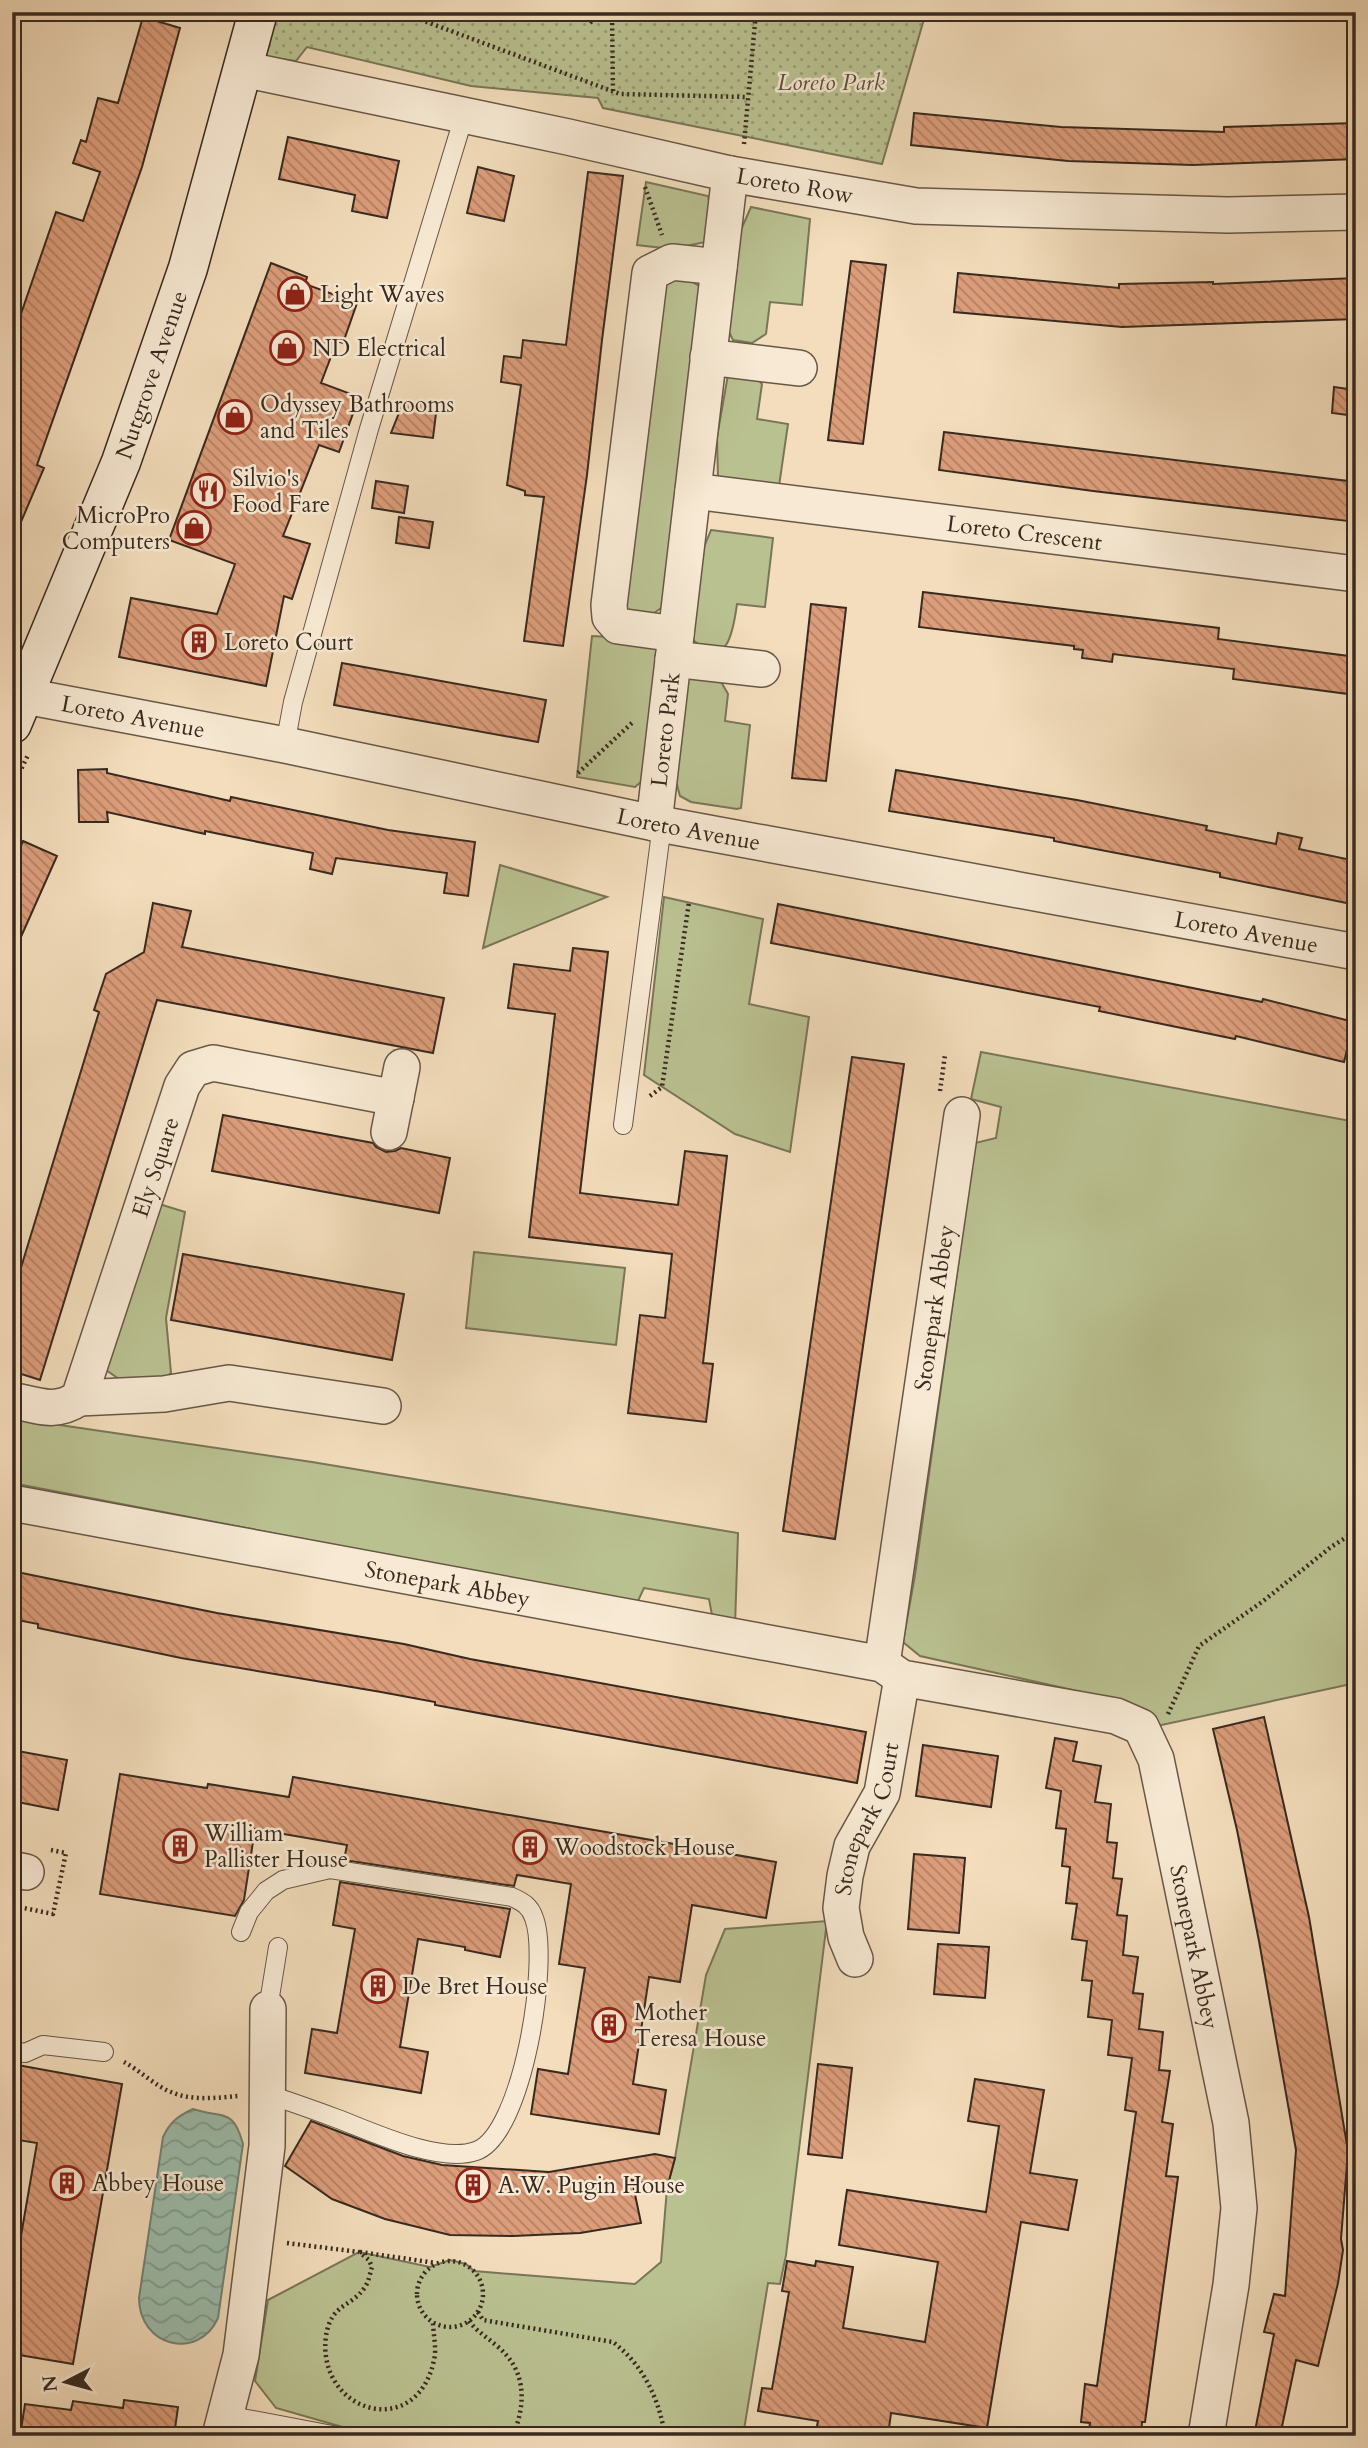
<svg xmlns="http://www.w3.org/2000/svg" width="1368" height="2448" viewBox="0 0 1368 2448" font-family="Cardo,serif">
<style>
.green{fill:#bac191;stroke:#797658;stroke-width:2}
.park{fill:url(#park-dots);stroke:#797658;stroke-width:2}
.water{fill:url(#water-waves);stroke:#748274;stroke-width:2}
.building{fill:url(#building-back-hatch);stroke:#382a1f;stroke-width:2}
.lines{fill:none;stroke-linecap:round;stroke-linejoin:round}
.lane-casing{stroke:#675746;stroke-width:20}
.street-casing{stroke:#675746;stroke-width:38}
.secondary-casing{stroke:#382a1f;stroke-width:41}
.path{stroke:#382a1f;stroke-width:4.5;stroke-dasharray:2 3.5;stroke-linecap:butt}
.lane{stroke:#f7e9d3;stroke-width:18}
.street{stroke:#f7e9d3;stroke-width:35}
.secondary{stroke:#f7e9d3;stroke-width:38}
.labels{text-anchor:middle;stroke-width:5;stroke-linejoin:round;paint-order:stroke}
.park-label{font-size:23px;font-style:italic;fill:#58503c;stroke:#f7e9d3}
.street-label{font-size:23px;fill:#382a1f;stroke:#f7e9d3}
.poi-label{font-size:23px;fill:#382a1f;stroke:#f7e9d3;text-anchor:start}
</style>
<defs>
<pattern id="park-dots" width="8" height="8" patternUnits="userSpaceOnUse" patternTransform="scale(1.75)"><rect width="8" height="8" fill="#bac191"/><path d="M2 2h.1M6 6h.1" fill="none" stroke="#989d76" stroke-width="1.8" stroke-linecap="round"/></pattern>
<pattern id="water-waves" width="16" height="10" patternUnits="userSpaceOnUse" patternTransform="scale(1.75)"><rect width="16" height="10" fill="#9cbdac"/><path d="M0 5q4-4 8 0t8 0" fill="none" stroke="#809a8b"/></pattern>
<pattern id="building-back-hatch" width="6" height="6" patternUnits="userSpaceOnUse" patternTransform="scale(1.75)"><rect width="6" height="6" fill="#dc9d7b"/><path d="M-1 5l2 2M0 0l6 6M5-1l2 2" fill="none" stroke="#b38064"/></pattern>
</defs>
<rect width="100%" height="100%" fill="#f3ddbc"/>
<filter id="stains"><feTurbulence type="fractalNoise" baseFrequency=".00286" numOctaves="4"/><feColorMatrix values="0 0 0 0 .2 0 0 0 0 .09 0 0 0 0 .02 0 0 0 .5 -.17"/></filter>
<radialGradient id="worn" r=".72"><stop offset=".6" stop-color="#630" stop-opacity="0"/><stop offset="1" stop-color="#630" stop-opacity=".3"/></radialGradient>
<path class="green" d="M 646,182 L 708,196 L 712,215 L 710,241 L 672,249 L 637,245 Z
M 751,207 L 810,219 L 802,305 L 770,302 L 766,334 L 752,343 L 733,340 L 726,326 L 736,241 Z
M 681,275 L 704,289 L 665,605 L 650,616 L 627,611 L 622,589 L 659,287 Z
M 729,369 L 753,373 L 762,384 L 757,419 L 788,424 L 778,493 L 718,479 L 717,437 Z
M 711,530 L 773,538 L 765,607 L 737,604 C 733,633 727,672 692,639 L 701,554 Z
M 592,636 L 643,639 L 665,653 L 648,776 L 635,787 L 577,777 Z
M 686,675 L 720,680 L 728,694 L 725,721 L 750,725 L 741,808 L 737,809 L 691,802 L 680,796 L 675,778 Z
M 500,865 L 607,897 L 483,948 Z
M 664,897 L 763,919 L 749,1004 L 809,1017 L 790,1152 L 735,1134 L 644,1075 Z
M 981,1052 L 1356,1122 L 1356,1683 L 1157,1726 L 1104,1697 L 920,1656 L 903,1642 L 915,1575 L 975,1143 L 996,1138 L 1001,1107 L 971,1099 Z
M 156,1203 L 185,1212 L 166,1318 L 171,1373 L 160,1383 L 122,1381 L 106,1370 Z
M 474,1252 L 625,1268 L 616,1345 L 466,1328 Z
M 12,1418 L 312,1462 L 738,1533 L 735,1627 L 712,1615 L 709,1599 L 644,1588 L 637,1603 L 12,1483 Z
M 827,1921 L 786,2255 L 780,2284 L 768,2283 L 743,2436 L 466,2436 L 449,2431 L 445,2436 L 374,2436 L 276,2408 L 255,2381 L 268,2300 L 359,2252 L 430,2267 L 450,2260 L 466,2264 L 474,2271 L 635,2284 L 661,2262 L 667,2188 L 675,2158 L 706,1975 L 725,1929 Z"/>
<path class="park" d="M 253,12 L 926,12 L 882,164 L 603,108 L 598,98 L 471,86 L 307,47 L 296,61 L 266,57 Z"/>
<path class="water" d="M 193,2109 C 223,2119 233,2107 243,2144 L 218,2318 C 198,2362 139,2346 139,2298 L 163,2137 C 170,2122 178,2116 193,2109 Z"/>
<path class="building" d="M 143,17 L 180,28 L 142,167 L 37,465 L 44,468 L 12,543 L 12,340 L 56,212 L 83,221 L 100,172 L 73,163 L 81,140 L 86,142 L 98,98 L 118,103 Z
M 914,113 L 1061,127 L 1224,132 L 1224,127 L 1356,123 L 1356,159 L 1193,165 L 1068,161 L 911,145 Z
M 288,137 L 399,161 L 387,218 L 352,211 L 355,195 L 279,179 Z
M 478,167 L 514,176 L 504,221 L 467,213 Z
M 588,172 L 623,176 L 602,340 L 587,475 L 563,646 L 524,641 L 544,497 L 525,495 L 525,491 L 507,485 L 521,385 L 501,382 L 504,356 L 521,358 L 523,340 L 566,345 Z
M 851,261 L 886,265 L 863,444 L 828,440 Z
M 271,263 L 307,277 L 305,284 L 357,303 L 343,343 L 337,341 L 321,383 L 359,397 L 339,452 L 319,445 L 283,536 L 310,544 L 292,599 L 284,596 L 266,686 L 119,657 L 131,598 L 217,614 L 235,564 L 169,540 Z
M 958,273 L 1119,288 L 1119,284 L 1213,282 L 1213,284 L 1356,278 L 1356,319 L 1122,327 L 954,312 Z
M 1334,387 L 1356,390 L 1356,416 L 1332,413 Z
M 403,403 L 437,405 L 433,438 L 391,433 Z
M 944,432 L 1356,482 L 1356,522 L 1093,491 L 939,470 Z
M 376,481 L 408,486 L 404,513 L 372,508 Z
M 399,517 L 433,522 L 429,548 L 396,543 Z
M 923,592 L 1219,628 L 1218,639 L 1356,657 L 1356,695 L 1233,679 L 1234,669 L 1113,654 L 1112,662 L 1082,658 L 1083,650 L 1074,649 L 1074,646 L 919,627 Z
M 811,604 L 846,608 L 826,781 L 792,778 Z
M 342,663 L 546,700 L 538,742 L 334,705 Z
M 107,769 L 107,773 L 230,801 L 231,797 L 388,830 L 475,842 L 468,896 L 444,893 L 447,873 L 336,858 L 332,874 L 310,869 L 313,853 L 268,844 L 205,831 L 205,834 L 107,812 L 108,822 L 79,822 L 78,770 Z
M 896,770 L 1077,800 L 1207,826 L 1206,830 L 1276,844 L 1278,833 L 1302,838 L 1299,849 L 1356,861 L 1356,905 L 1220,877 L 1220,873 L 1054,841 L 1054,838 L 889,811 Z
M 23,841 L 57,856 L 12,957 L 12,866 Z
M 153,903 L 191,911 L 182,947 L 444,998 L 433,1053 L 157,1000 L 40,1380 L 12,1371 L 12,1297 L 99,1012 L 94,1010 L 106,974 L 144,952 Z
M 778,904 L 1262,1002 L 1263,999 L 1354,1022 L 1344,1062 L 1236,1036 L 1235,1039 L 1099,1011 L 1100,1007 L 771,943 Z
M 573,948 L 608,952 L 580,1193 L 678,1205 L 685,1151 L 727,1156 L 703,1363 L 713,1364 L 706,1422 L 628,1413 L 640,1315 L 665,1318 L 672,1254 L 529,1237 L 555,1014 L 508,1008 L 514,964 L 570,971 Z
M 852,1057 L 904,1064 L 835,1539 L 783,1531 Z
M 223,1115 L 373,1143 L 376,1147 L 386,1152 L 395,1151 L 401,1148 L 450,1158 L 439,1213 L 212,1171 Z
M 183,1254 L 404,1294 L 392,1360 L 171,1320 Z
M 12,1571 L 217,1613 L 404,1644 L 470,1659 L 866,1732 L 857,1783 L 435,1705 L 435,1702 L 381,1692 L 181,1658 L 38,1628 L 38,1624 L 12,1619 Z
M 1264,1717 L 1309,1917 L 1348,2151 L 1341,2239 L 1343,2250 L 1338,2283 L 1318,2366 L 1296,2360 L 1280,2436 L 1254,2436 L 1274,2334 L 1264,2332 L 1274,2294 L 1285,2296 L 1296,2150 L 1259,1941 L 1237,1830 L 1213,1729 Z
M 1055,1738 L 1077,1742 L 1073,1761 L 1101,1766 L 1095,1802 L 1111,1804 L 1107,1842 L 1117,1843 L 1113,1878 L 1122,1879 L 1117,1915 L 1127,1916 L 1123,1955 L 1138,1957 L 1133,1993 L 1143,1994 L 1139,2029 L 1163,2032 L 1159,2070 L 1170,2071 L 1162,2122 L 1173,2124 L 1166,2176 L 1178,2177 L 1145,2422 L 1142,2422 L 1141,2436 L 1088,2436 L 1090,2423 L 1081,2422 L 1085,2384 L 1097,2386 L 1136,2112 L 1125,2110 L 1132,2058 L 1108,2055 L 1112,2020 L 1088,2017 L 1092,1981 L 1082,1980 L 1087,1941 L 1072,1939 L 1077,1904 L 1066,1903 L 1070,1867 L 1062,1866 L 1066,1829 L 1056,1828 L 1061,1791 L 1046,1788 Z
M 923,1745 L 998,1756 L 991,1807 L 916,1796 Z
M 12,1750 L 67,1760 L 58,1810 L 12,1801 Z
M 120,1774 L 207,1788 L 208,1784 L 289,1797 L 293,1777 L 776,1862 L 766,1918 L 692,1905 L 680,1982 L 649,1977 L 633,2084 L 666,2090 L 659,2134 L 531,2114 L 538,2069 L 568,2074 L 585,1968 L 559,1964 L 571,1884 L 517,1875 L 514,1886 L 344,1860 L 347,1845 L 255,1829 L 244,1900 L 235,1916 L 100,1894 Z
M 914,1854 L 965,1858 L 959,1933 L 908,1929 Z
M 340,1882 L 510,1909 L 500,1957 L 465,1950 L 465,1947 L 418,1939 L 400,2047 L 428,2052 L 421,2093 L 305,2073 L 312,2029 L 337,2033 L 355,1929 L 333,1925 Z
M 938,1944 L 989,1947 L 985,1998 L 934,1994 Z
M 12,2064 L 122,2084 L 73,2364 L 13,2354 L 21,2307 L 12,2305 L 12,2258 L 17,2259 L 37,2143 L 12,2139 Z
M 818,2064 L 852,2068 L 842,2158 L 808,2154 Z
M 975,2079 L 1044,2090 L 1030,2173 L 1077,2180 L 1068,2230 L 1021,2222 L 987,2428 L 891,2413 L 888,2436 L 846,2436 L 816,2431 L 818,2421 L 758,2411 L 762,2388 L 772,2389 L 789,2292 L 782,2291 L 787,2261 L 815,2266 L 816,2261 L 853,2267 L 843,2328 L 925,2342 L 938,2262 L 839,2245 L 847,2190 L 986,2212 L 999,2126 L 968,2121 Z
M 311,2121 L 403,2156 L 442,2165 L 549,2172 L 655,2154 L 675,2158 L 667,2188 L 632,2180 L 641,2223 L 580,2233 L 513,2236 L 450,2235 L 385,2219 L 332,2199 L 285,2166 Z
M 124,2400 L 178,2407 L 174,2436 L 20,2436 L 25,2404 L 71,2410 L 73,2401 L 123,2408 Z"/>
<g class="lines">
<g class="lane-casing">
<path id="lane" d="M 285,745 L 293,702 L 369,429 L 464,116
M 623,1125 L 660,840 L 654,823
M 241,1932 L 249,1912 L 266,1891 L 283,1880 L 330,1869 L 512,1897 C 523,1902 530,1906 534,1918 C 550,1960 523,2135 476,2151 C 440,2164 372,2132 338,2119 C 314,2110 291,2102 267,2094
M 268,2009 L 278,1947
M 12,2051 L 25,2053 L 43,2045 L 104,2052
M 226,2415 L 338,2436"/>
</g>
<g class="street-casing">
<g id="street">
<path id="s1" d="M 243,69 L 568,137 L 730,174 L 916,206 L 1228,215 L 1356,212"/>
<path d="M 708,357 L 799,368"/>
<path id="s2" d="M 693,491 L 1356,574"/>
<path d="M 676,634 L 618,626 L 610,617 L 609,605 L 650,273 L 672,262 L 719,267"/>
<path d="M 673,659 L 762,669"/>
<path id="s3" d="M 25,696 L 285,745 L 654,823 L 1356,952"/>
<path id="s4" d="M 654,823 L 730,174"/>
<path d="M 389,1132 L 402,1067"/>
<path d="M 79,1398 L 164,1394 L 229,1383 L 383,1406"/>
<path id="s5" d="M 12,1400 C 39,1406 56,1414 79,1398 L 182,1086 L 193,1069 L 213,1063 L 396,1098"/>
<path id="s6" d="M 12,1503 L 882,1664 L 902,1678 L 1116,1716 L 1141,1727 L 1156,1759 L 1231,2123 L 1239,2208 L 1231,2285 L 1206,2436"/>
<path id="s7" d="M 882,1664 L 962,1115"/>
<path d="M 12,1869 L 26,1872"/>
<path id="s8" d="M 855,1959 L 846,1937 L 841,1908 L 845,1876 L 852,1846 L 882,1793 L 902,1678"/>
<path d="M 220,2436 L 241,2355 L 267,2146 L 268,2009"/>
</g>
</g>
<g class="secondary-casing">
<g id="secondary">
<path id="s9" d="M 12,724 L 121,462 L 188,268 L 258,12"/>
</g>
</g>
<path class="path" d="M 400,12 L 620,94 L 747,97
M 612,12 L 613,92
M 590,23 L 600,12
M 744,144 L 756,12
M 645,187 L 662,235
M 578,773 L 633,722
M 12,788 L 28,755
M 940,1091 L 945,1055
M 650,1096 L 662,1087 L 689,902
M 1168,1714 L 1199,1646 L 1262,1602 L 1331,1547 L 1356,1531
M 14,1906 L 53,1914 L 66,1853 L 51,1850
M 124,2062 C 139,2070 157,2087 171,2092 C 191,2101 217,2098 238,2096
M 287,2243 L 359,2252 L 369,2260 L 372,2267 C 370,2273 369,2281 365,2287 C 351,2308 331,2303 326,2336 C 316,2413 417,2442 434,2360 C 437,2349 433,2334 433,2322
M 360,2252 L 436,2263
M417 2294a33 33 0 1 1 66 0a33 33 0 1 1-66 0Z
M 478,2312 L 483,2320 L 613,2342 C 643,2365 659,2398 665,2436
M 469,2321 C 477,2332 487,2337 497,2346 C 527,2371 526,2403 513,2436"/>
<use href="#lane" class="lane"/>
<use href="#street" class="street"/>
<use href="#secondary" class="secondary"/>
</g>
<defs>
<g id="shop-ring" transform="scale(1.75)"><circle r="9.5" fill="#f7e9d3" stroke="#8f2418" stroke-width="1.5"/><path d="M-5-2.5h2.3a2.7 3.5 0 0 1 5.4 0H5L5.5 6h-11ZM-1.5-2.5h3a1.5 2.3 0 0 0-3 0Z" fill="#8f2418"/></g>
<g id="restaurant-ring" transform="scale(1.75)"><circle r="9.5" fill="#f7e9d3" stroke="#8f2418" stroke-width="1.5"/><path d="M-5-6h1v4h1v-4h1v4h1v-4h1v5L-1.5 .5V6h-2V.5L-5-1ZM5-6V6H3V1.5H1.5Q1.5-4 5-6Z" fill="#8f2418"/></g>
<g id="building-ring" transform="scale(1.75)"><circle r="9.5" fill="#f7e9d3" stroke="#8f2418" stroke-width="1.5"/><path d="M-4-6H4V6H1V3H-1V6H-4ZM-2.5-4.3h1.7v1.8h-1.7ZM.8-4.3h1.7v1.8H.8ZM-2.5-1h1.7V.8h-1.7ZM.8-1h1.7V.8H.8Z" fill="#8f2418"/></g>
</defs>
<g fill-rule="evenodd">
<use href="#shop-ring" x="295" y="294"/>
<use href="#shop-ring" x="287" y="348"/>
<use href="#shop-ring" x="235" y="417"/>
<use href="#restaurant-ring" x="208" y="491"/>
<use href="#shop-ring" x="194" y="528"/>
<use href="#building-ring" x="199" y="642"/>
<use href="#building-ring" x="180" y="1846"/>
<use href="#building-ring" x="530" y="1847"/>
<use href="#building-ring" x="378" y="1986"/>
<use href="#building-ring" x="609" y="2025"/>
<use href="#building-ring" x="67" y="2183"/>
<use href="#building-ring" x="473" y="2185"/>
</g>
<g class="labels">
<g class="park-label">
<text x="831" y="90">Loreto Park</text>
</g>
<g class="street-label">
<text dy="8" stroke="none"><textPath href="#s1" startOffset="564">Loreto Row</textPath></text>
<text dy="8" stroke="none"><textPath href="#s9" startOffset="376">Nutgrove Avenue</textPath></text>
<text dy="8" stroke="none"><textPath href="#s2" startOffset="334">Loreto Crescent</textPath></text>
<text dy="8" stroke="none"><textPath href="#s3" startOffset="110">Loreto Avenue</textPath></text>
<text dy="8" stroke="none"><textPath href="#s4" startOffset="94">Loreto Park</textPath></text>
<text dy="8" stroke="none"><textPath href="#s3" startOffset="677">Loreto Avenue</textPath></text>
<text dy="8" stroke="none"><textPath href="#s3" startOffset="1244">Loreto Avenue</textPath></text>
<text dy="8" stroke="none"><textPath href="#s5" startOffset="313">Ely Square</textPath></text>
<text dy="8" stroke="none"><textPath href="#s7" startOffset="360">Stonepark Abbey</textPath></text>
<text dy="8" stroke="none"><textPath href="#s6" startOffset="443">Stonepark Abbey</textPath></text>
<text dy="8" stroke="none"><textPath href="#s8" startOffset="147">Stonepark Court</textPath></text>
<text dy="8" stroke="none"><textPath href="#s6" startOffset="1381">Stonepark Abbey</textPath></text>
</g>
<g class="poi-label">
<text x="320" y="302">Light Waves</text>
<text x="312" y="356">ND Electrical</text>
<text x="260" y="412">Odyssey Bathrooms<tspan x="260" dy="26">and Tiles</tspan></text>
<text x="232" y="486">Silvio's<tspan x="232" dy="26">Food Fare</tspan></text>
<text x="170" y="523" text-anchor="end">MicroPro<tspan x="170" dy="26">Computers</tspan></text>
<text x="224" y="650">Loreto Court</text>
<text x="204" y="1841">William<tspan x="204" dy="26">Pallister House</tspan></text>
<text x="554" y="1855">Woodstock House</text>
<text x="402" y="1994">De Bret House</text>
<text x="634" y="2020">Mother<tspan x="634" dy="26">Teresa House</tspan></text>
<text x="92" y="2191">Abbey House</text>
<text x="498" y="2193">A.W. Pugin House</text>
</g>
</g>
<rect width="1368" height="2448" fill="none" stroke="#f3ddbc" stroke-width="42"/>
<rect x="14" y="14" width="1340" height="2420" fill="none" stroke="#382a1f" stroke-width="3.5"/>
<rect x="21" y="21" width="1326" height="2406" fill="none" stroke="#382a1f" stroke-width="2"/>
<g transform="translate(66 2382) rotate(264)" stroke="#f7e9d3" stroke-width="5" paint-order="stroke">
<path d="M0-5L12 26L0 18L-12 26Z" fill="#382a1f"/>
<text y="-10" font-size="19" font-weight="bold" text-anchor="middle" fill="#382a1f">N</text>
</g>
<rect width="100%" height="100%" filter="url(#stains)"/>
<rect width="100%" height="100%" fill="url(#worn)"/>
</svg>
